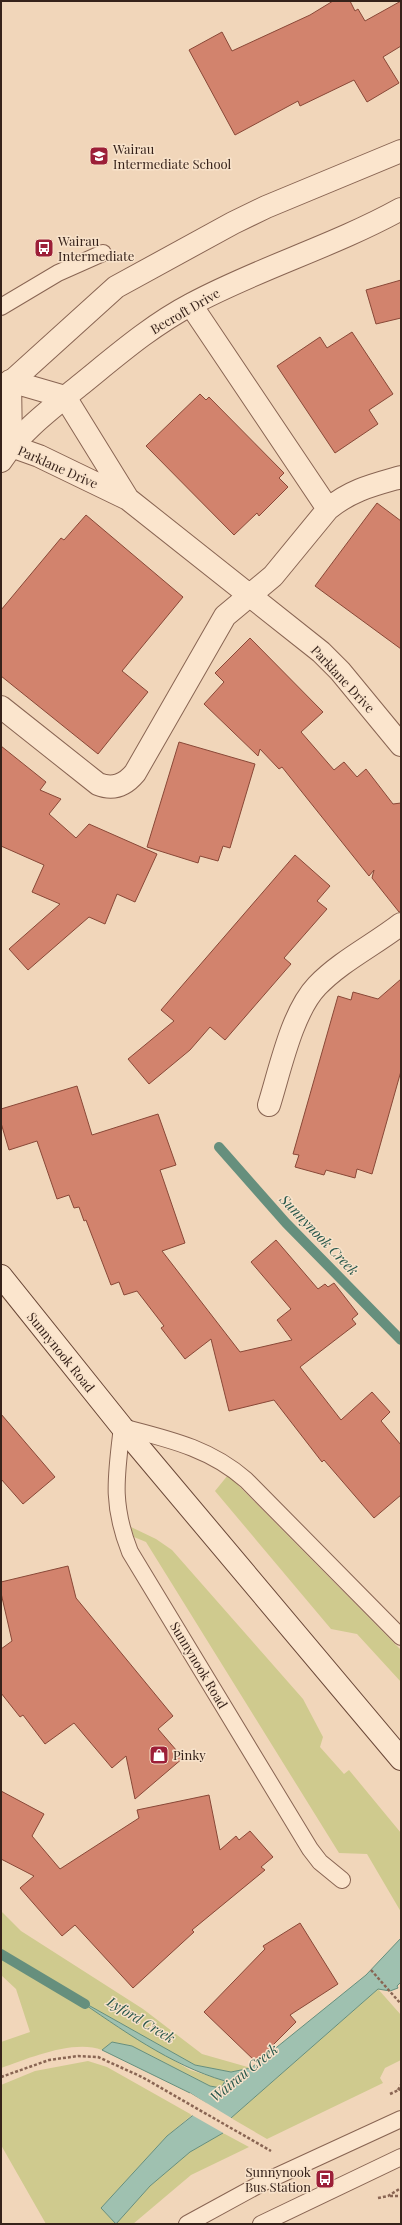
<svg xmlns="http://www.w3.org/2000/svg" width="402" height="2225" viewBox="0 0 402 2225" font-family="'Playfair Display',serif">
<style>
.green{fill:#cfca8e}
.water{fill:#9fc1b0;stroke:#668f7d}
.pier{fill:#f1d6ba}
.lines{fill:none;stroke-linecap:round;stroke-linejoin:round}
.stream{stroke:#668f7d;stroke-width:10}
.building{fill:#d2836d;stroke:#894837}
.service-casing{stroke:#896553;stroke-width:18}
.minor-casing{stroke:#896553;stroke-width:24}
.tertiary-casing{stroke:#896553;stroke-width:24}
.secondary-casing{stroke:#6a4737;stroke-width:24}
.path{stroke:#896553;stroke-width:2.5;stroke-dasharray:3 2;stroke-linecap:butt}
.service{stroke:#fbe5cd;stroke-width:16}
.minor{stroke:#fbe5cd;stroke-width:22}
.tertiary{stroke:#fbe5cd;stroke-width:22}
.secondary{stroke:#fbe5cd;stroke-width:22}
.labels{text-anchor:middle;stroke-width:3;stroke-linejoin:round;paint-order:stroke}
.poi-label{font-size:13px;fill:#36221a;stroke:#f8e2ca;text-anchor:start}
.street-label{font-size:13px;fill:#36221a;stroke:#f8e2ca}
.water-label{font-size:14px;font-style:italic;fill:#27574b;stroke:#f8e2ca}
</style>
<rect width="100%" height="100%" fill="#f1d6ba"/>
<path class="green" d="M 228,1475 L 401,1650 L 401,1682 L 357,1634 L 331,1629 L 215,1491 Z
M 131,1527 L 156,1539 L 172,1550 L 303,1699 L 323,1737 L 320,1747 L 344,1774 L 349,1770 L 401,1833 L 401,1912 L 367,1854 L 339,1853 L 146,1542 L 134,1537 Z
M 1,1911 L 21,1931 L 143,2009 L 202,2054 L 251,2068 L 231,2072 L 195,2065 L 79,2000 L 118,2027 L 190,2070 L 225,2081 L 221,2088 L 210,2086 L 132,2046 L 112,2042 L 102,2050 C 74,2039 29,2058 1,2068 L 1,2042 L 30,2032 L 16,1989 L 1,1975 Z
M 378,1989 L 401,2015 L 401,2060 L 385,2068 L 380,2078 L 383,2083 L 267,2139 L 231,2118 Z
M 88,2061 L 107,2067 L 192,2115 L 167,2136 L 101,2208 L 116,2224 L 150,2186 L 190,2152 L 223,2133 L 249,2147 L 191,2175 L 133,2224 L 46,2224 L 1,2145 L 1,2085 L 35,2071 Z"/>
<path class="water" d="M 401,1938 L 401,1982 L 397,1986 L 398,1988 L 390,1991 L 378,1989 L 231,2118 L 223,2133 L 190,2152 L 150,2186 L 116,2224 L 101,2208 L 167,2136 L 207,2104 L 190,2093 L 102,2050 L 112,2042 L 132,2046 L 210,2086 L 221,2088 L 225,2081 C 170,2065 121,2029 74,1997 L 195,2065 L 231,2072 L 251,2068 L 366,1975 Z"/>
<path class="pier" d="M 190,2093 L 233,2119 L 225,2134 L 190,2114 L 204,2104 L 189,2095 Z"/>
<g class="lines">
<path class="stream" d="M 219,1147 L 286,1223 L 401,1340
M 1,1954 L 85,2004"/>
</g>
<path class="building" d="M 333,1 L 350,1 L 355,11 L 358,9 L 365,21 L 401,1 L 401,46 L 383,57 L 399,83 L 367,102 L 354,80 L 300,106 L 298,101 L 235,135 L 189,50 L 222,32 L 232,51 L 310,15 Z
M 401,280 L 401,318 L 376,324 L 366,290 Z
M 352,332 L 393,394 L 369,410 L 378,424 L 335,453 L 277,366 L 320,337 L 327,348 Z
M 200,394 L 206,400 L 209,397 L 284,473 L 279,478 L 288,487 L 259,516 L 257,513 L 234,535 L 146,446 Z
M 377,503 L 401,521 L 401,649 L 315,586 Z
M 86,515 L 183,597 L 122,671 L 148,692 L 98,754 L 1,676 L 1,610 L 61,538 L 64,540 Z
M 250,638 L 323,712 L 301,732 L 334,770 L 344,762 L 357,777 L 366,769 L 393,804 L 401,803 L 401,912 L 399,912 L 372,878 L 374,870 L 369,876 L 282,767 L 279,769 L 260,749 L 258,756 L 204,704 L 224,682 L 215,673 Z
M 179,742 L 255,764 L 230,848 L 223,846 L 218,861 L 200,856 L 198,863 L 147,847 Z
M 1,746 L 46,782 L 40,790 L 61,799 L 49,814 L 76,838 L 89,824 L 157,854 L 135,902 L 117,894 L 105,924 L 89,917 L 28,970 L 9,949 L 60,904 L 32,892 L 44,865 L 1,846 Z
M 295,855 L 330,886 L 317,901 L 327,909 L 284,958 L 291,964 L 225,1040 L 210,1027 L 190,1050 L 149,1084 L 128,1059 L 174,1021 L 161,1010 Z
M 401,979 L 401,1071 L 372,1174 L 357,1169 L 355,1178 L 326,1170 L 324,1175 L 295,1167 L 299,1155 L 293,1154 L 338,996 L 351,1000 L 353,992 L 378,999 Z
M 77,1086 L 92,1135 L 158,1114 L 176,1165 L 160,1170 L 185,1243 L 162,1251 L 240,1352 L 292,1340 L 277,1320 L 291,1309 L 251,1262 L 276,1240 L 318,1289 L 325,1284 L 328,1287 L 334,1283 L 358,1314 L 352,1319 L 356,1324 L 300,1367 L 341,1420 L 372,1392 L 390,1412 L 381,1421 L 401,1445 L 401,1495 L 374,1518 L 324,1460 L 322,1462 L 274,1400 L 229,1411 L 211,1339 L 185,1359 L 161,1328 L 164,1326 L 137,1291 L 124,1295 L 119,1282 L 111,1285 L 86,1220 L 84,1221 L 79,1207 L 74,1208 L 69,1195 L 57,1199 L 37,1141 L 9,1150 L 1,1123 L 1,1109 Z
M 1,1414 L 55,1477 L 23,1504 L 1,1479 Z
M 68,1566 L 76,1598 L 173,1716 L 158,1729 L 183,1758 L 135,1799 L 126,1756 L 112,1768 L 74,1723 L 45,1744 L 23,1715 L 20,1717 L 1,1693 L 1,1649 L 12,1641 L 1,1593 L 1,1582 Z
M 1,1791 L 44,1814 L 32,1836 L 60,1869 L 139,1818 L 137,1810 L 209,1795 L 220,1850 L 236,1836 L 239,1840 L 250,1831 L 273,1857 L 261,1867 L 265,1870 L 192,1930 L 194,1932 L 133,1988 L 75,1925 L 62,1936 L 20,1888 L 34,1876 L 1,1859 Z
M 300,1923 L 338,1984 L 290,2015 L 296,2022 L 256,2062 L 204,2012 L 265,1949 L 263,1946 Z"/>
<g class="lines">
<g class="service-casing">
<path id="service" d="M 1,307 L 58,273 L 103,253
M 342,1880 L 320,1862 L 310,1849 L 130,1552 C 111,1504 116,1477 122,1427 C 168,1439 210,1448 246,1480 L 401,1637
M 187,2224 L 262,2183 L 401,2119
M 261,2224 L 401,2157"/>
</g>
<g class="minor-casing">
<path id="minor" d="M 191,305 L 328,509
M 128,499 L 65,397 L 10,381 L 11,446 L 39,456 L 128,499 L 321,652 L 340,671 L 401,745
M 1,707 L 98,784 C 113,790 125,785 135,773 L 225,616 L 273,576 L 328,509 C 351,490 373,485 401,477
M 269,1105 C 280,1070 292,1012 317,986 C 341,961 374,945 401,924"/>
</g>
<g class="tertiary-casing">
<path id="tertiary" d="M 1,391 L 116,287 L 233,223 L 266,207 L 401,151
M 1,461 C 20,432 52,408 79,386 C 115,357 150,326 192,304 C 259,268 334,246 401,209"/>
</g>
<g class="secondary-casing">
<path id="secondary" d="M 1,1276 L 122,1427 L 401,1759"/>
</g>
<path class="path" d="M 371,1970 L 401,2004
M 1,2077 L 49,2060 L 78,2056 L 98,2057 L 142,2077 L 271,2151
M 398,2090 L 401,2085
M 390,2094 L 401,2089
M 390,2196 L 401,2196
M 378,2198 L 388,2196 L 401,2188"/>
<use href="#service" class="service"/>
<use href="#minor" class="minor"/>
<use href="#tertiary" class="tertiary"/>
<use href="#secondary" class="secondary"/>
</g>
<defs>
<g id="school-square" transform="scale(1)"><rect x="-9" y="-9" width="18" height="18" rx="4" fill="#9c1f38" stroke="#f8e2ca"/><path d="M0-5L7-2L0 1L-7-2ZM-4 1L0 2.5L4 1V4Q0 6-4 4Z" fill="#fff"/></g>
<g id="bus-square" transform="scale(1)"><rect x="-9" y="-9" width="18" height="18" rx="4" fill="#9c1f38" stroke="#f8e2ca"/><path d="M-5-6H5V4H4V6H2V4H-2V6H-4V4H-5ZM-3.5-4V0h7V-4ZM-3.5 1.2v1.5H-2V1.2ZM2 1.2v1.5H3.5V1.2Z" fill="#fff"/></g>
<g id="shop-square" transform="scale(1)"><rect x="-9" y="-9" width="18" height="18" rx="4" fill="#9c1f38" stroke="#f8e2ca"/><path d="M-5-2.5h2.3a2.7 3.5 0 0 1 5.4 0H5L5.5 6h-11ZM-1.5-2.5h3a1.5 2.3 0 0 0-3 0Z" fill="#fff"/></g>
</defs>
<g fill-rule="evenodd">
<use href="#school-square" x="99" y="156"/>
<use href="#bus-square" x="44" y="248"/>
<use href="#shop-square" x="159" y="1755"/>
<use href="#bus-square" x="325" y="2179"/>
</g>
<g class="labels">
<g class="poi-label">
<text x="113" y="154">Wairau<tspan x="113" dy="15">Intermediate School</tspan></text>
<text x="58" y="246">Wairau<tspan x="58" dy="15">Intermediate</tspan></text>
<text x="173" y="1760">Pinky</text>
<text x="311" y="2177" text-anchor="end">Sunnynook<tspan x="311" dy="15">Bus Station</tspan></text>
</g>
<g class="street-label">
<text transform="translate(185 311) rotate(-30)" y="5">Becroft Drive</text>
<text transform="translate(58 467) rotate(24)" y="5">Parklane Drive</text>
<text transform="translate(343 679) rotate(47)" y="5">Parklane Drive</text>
<text transform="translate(61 1352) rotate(51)" y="5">Sunnynook Road</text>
<text transform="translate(199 1665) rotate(59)" y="5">Sunnynook Road</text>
</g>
<g class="water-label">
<text transform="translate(319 1235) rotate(46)" y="5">Sunnynook Creek</text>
<text transform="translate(141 2020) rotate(31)" y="5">Lyford Creek</text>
<text transform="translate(244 2073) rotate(-39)" y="5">Wairau Creek</text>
</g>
</g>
<rect width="402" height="2225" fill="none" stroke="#36221a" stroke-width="4"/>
</svg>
